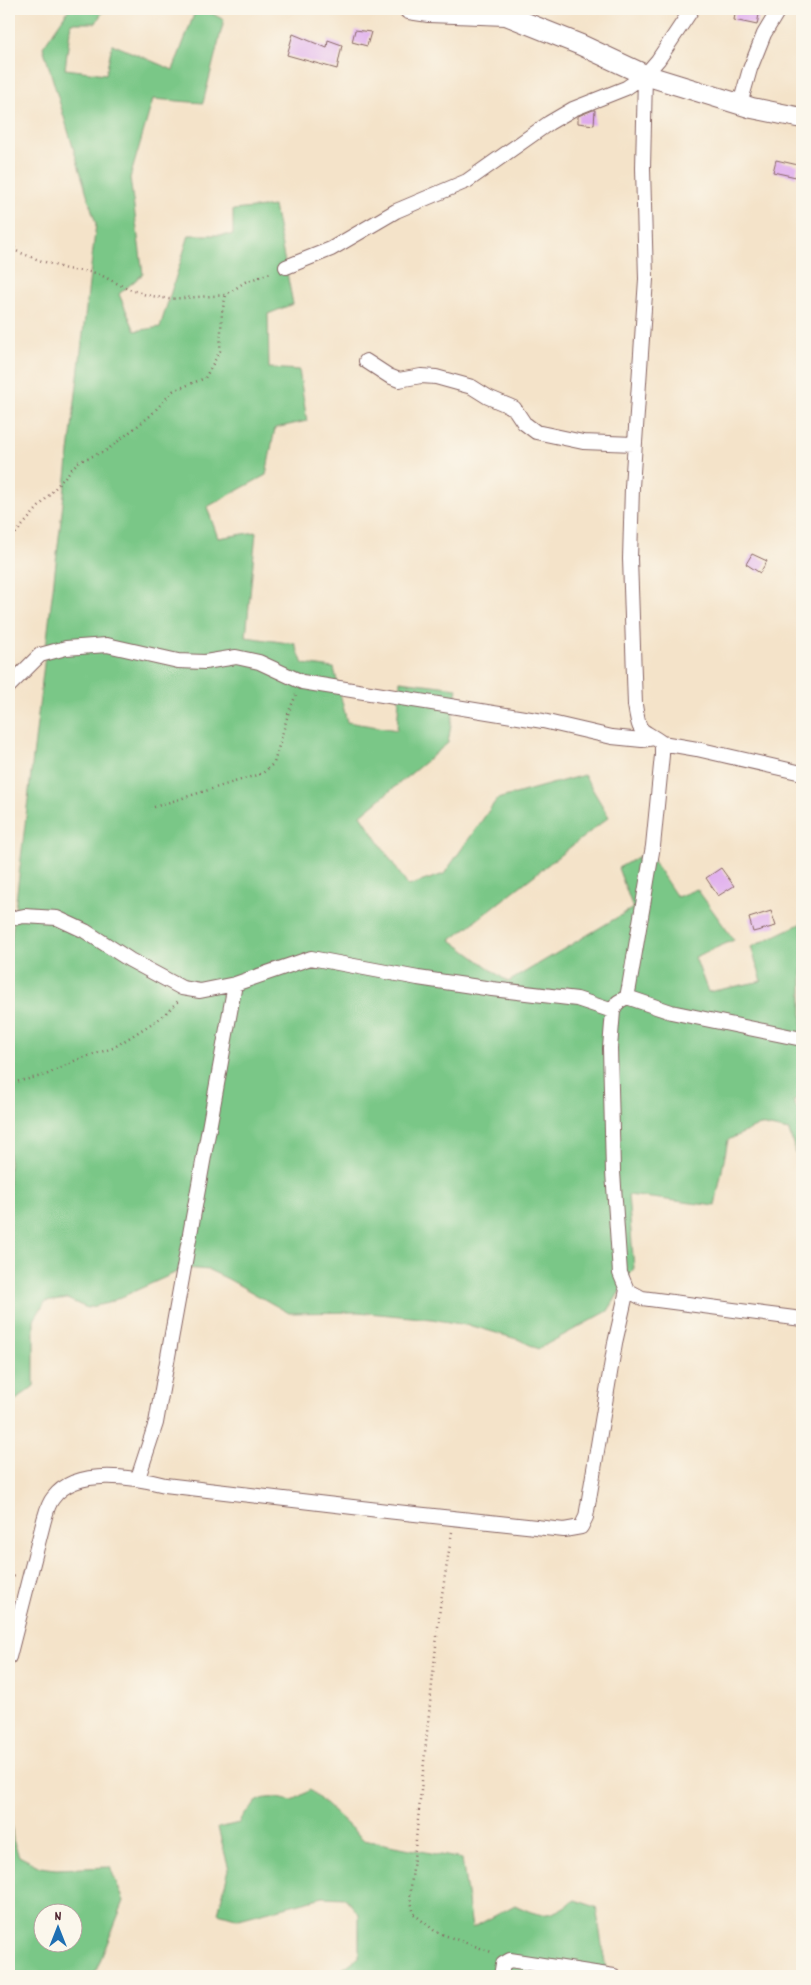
<svg xmlns="http://www.w3.org/2000/svg" width="811" height="1985" viewBox="0 0 811 1985" font-family="Dekko,sans-serif">
<style>
.green{fill:#7ac787;stroke:#627359;fill-rule:evenodd}
.building{fill:#dfacee}
.lines{fill:none;stroke-linecap:round;stroke-linejoin:round}
.street-casing{stroke:#866462;stroke-width:16}
.secondary-casing{stroke:#866462;stroke-width:22}
.path{stroke:#866462;stroke-width:2.5;stroke-dasharray:1 4;stroke-linecap:butt}
.street{stroke:#fff;stroke-width:14}
.secondary{stroke:#fff;stroke-width:20}
</style>
<rect width="100%" height="100%" fill="#fbf7ec"/>
<filter id="ink" filterUnits="userSpaceOnUse"><feTurbulence type="fractalNoise" baseFrequency=".02" numOctaves="2"/><feDisplacementMap in="SourceGraphic" scale="10" xChannelSelector="R" yChannelSelector="G"/><feConvolveMatrix kernelMatrix="1 2 1 2 8 2 1 2 1" color-interpolation-filters="sRGB"/></filter>
<filter id="wash" filterUnits="userSpaceOnUse"><feTurbulence type="fractalNoise" baseFrequency=".0096" numOctaves="4" result="noise"/><feDisplacementMap in="SourceGraphic" scale="20" xChannelSelector="R" yChannelSelector="G"/><feGaussianBlur stdDeviation="1.12" result="paint"/><feColorMatrix in="noise" values="0 0 0 0 0 0 0 0 0 0 0 0 0 0 0 0 0 1.4 0 .05"/><feComposite in="paint" operator="in"/></filter>
<g filter="url(#wash)">
<rect width="100%" height="100%" fill="#f4e3c9"/>
<path class="green" d="M 69,9 L 104,9 L 96,23 L 71,23 L 65,69 L 106,74 L 112,44 L 173,70 L 196,9 L 204,9 L 224,20 L 203,103 L 153,99 L 130,178 L 143,274 L 119,294 L 135,331 L 160,327 L 189,235 L 233,235 L 233,210 L 274,206 L 293,304 L 268,314 L 269,368 L 299,370 L 307,421 L 275,428 L 266,475 L 207,507 L 218,538 L 256,532 L 246,637 L 295,644 L 303,664 L 334,668 L 347,722 L 397,730 L 400,681 L 457,688 L 448,743 L 361,815 L 408,886 L 444,874 L 497,799 L 584,775 L 609,817 L 451,940 L 508,982 L 633,908 L 618,868 L 647,852 L 677,897 L 697,889 L 734,940 L 695,957 L 708,992 L 762,981 L 751,947 L 802,923 L 802,1097 L 793,1101 L 802,1117 L 802,1152 L 796,1154 L 789,1131 L 760,1125 L 728,1140 L 715,1206 L 628,1195 L 634,1268 L 608,1311 L 538,1349 L 520,1340 L 476,1327 L 432,1319 L 358,1312 L 289,1313 L 228,1279 L 209,1270 L 186,1268 L 108,1303 L 87,1308 L 67,1299 L 45,1302 L 34,1320 L 34,1386 L 16,1400 L 9,1399 L 9,960 L 96,224 L 43,47 Z
M 9,1717 L 13,1745 L 9,1797 L 13,1840 L 19,1856 L 40,1867 L 56,1869 L 110,1867 L 124,1901 L 94,1976 L 9,1976 ZM 42,1912 L 72,1912 L 72,1942 L 42,1942 Z
M 310,1790 L 364,1840 L 462,1859 L 472,1928 L 515,1905 C 544,1919 549,1917 575,1900 L 596,1907 L 607,1976 L 336,1976 L 341,1970 L 359,1957 L 359,1914 L 345,1898 L 323,1897 L 239,1919 L 218,1913 L 229,1869 L 218,1828 L 239,1823 C 256,1797 262,1794 292,1801 Z"/>
<g id="blocks">
<path class="building" d="M 736,9 L 760,9 L 757,25 L 734,20 Z
M 355,30 L 371,32 L 367,46 L 352,42 Z
M 293,34 L 327,48 L 328,40 L 342,45 L 337,69 L 287,55 Z
M 593,110 L 595,110 L 594,125 L 578,123 L 578,116 Z
M 776,160 L 798,165 L 796,177 L 773,172 Z
M 752,554 L 767,561 L 760,573 L 746,564 Z
M 721,868 L 734,886 L 718,896 L 706,878 Z
M 771,911 L 776,926 L 753,932 L 749,918 Z"/>
</g>
</g>
<g filter="url(#ink)">
<use href="#blocks" fill-opacity="0" stroke="#866462" stroke-width="1"/>
<g class="lines">
<g class="street-casing">
<path id="street" d="M 740,104 L 750,69 L 764,34 L 779,9
M 286,267 L 331,249 L 396,211 L 467,181 L 549,123 L 573,109 L 626,88 L 645,75 L 658,60 L 692,9
M 366,361 L 389,376 L 399,380 L 421,376 L 436,377 L 472,387 L 488,397 L 514,408 L 524,423 L 536,432 L 583,442 L 634,444
M 9,686 L 40,655 L 66,648 L 107,645 L 178,661 L 205,662 L 236,657 L 259,662 L 302,682 L 543,721 L 612,737 L 642,740 L 654,738
M 662,743 L 697,749 L 802,773
M 9,919 L 24,916 L 57,918 L 85,931 L 130,960 L 182,988 L 200,991 L 235,984 L 311,958 L 418,978 L 492,989 L 577,999 L 613,1011
M 627,997 L 671,1012 L 802,1039
M 627,1290 L 642,1298 L 802,1319
M 138,1478 L 156,1423 L 235,984
M 9,1657 L 44,1520 C 46,1513 48,1504 53,1498 C 76,1467 133,1477 165,1485 L 387,1511 L 564,1530 L 581,1527 L 586,1517 L 615,1343 L 627,1290 L 620,1273 L 613,1172 L 610,1048 L 613,1011 L 618,1002 L 627,997 L 629,987 L 653,846 L 662,755 L 662,743 C 639,726 640,737 635,705 L 630,559 L 632,487 L 646,279 L 643,168 L 645,75
M 501,1976 L 503,1964 L 510,1960 L 614,1976"/>
</g>
<g class="secondary-casing">
<path id="secondary" d="M 409,9 L 429,12 L 506,15 L 581,45 L 645,75 L 752,108 L 802,118"/>
</g>
<path class="path" d="M 9,239 L 16,251 L 39,260 L 66,269 L 97,273 L 126,288 L 146,295 L 169,299 L 226,295
M 9,541 L 78,462 L 107,450 L 150,416 L 173,391 L 205,378 L 220,351 L 222,312 L 226,295 L 245,282 L 273,272
M 154,807 L 263,773 L 274,763 L 289,711 L 296,695
M 9,1085 L 11,1083 L 46,1075 L 76,1060 L 113,1048 L 162,1017 L 178,1001
M 452,1532 L 440,1607 L 410,1897 L 414,1914 L 436,1932 L 494,1953
M 9,1578 L 15,1576"/>
<use href="#street" class="street"/>
<use href="#secondary" class="secondary"/>
</g>
</g>
<rect width="811" height="1985" fill="none" stroke="#fbf7ec" stroke-width="30"/>
<g transform="translate(58 1928)"><circle r="24" fill="#fbf7ec" stroke="#b4a19f"/>
<path d="M0-4L9 19L0 12L-9 19Z" fill="#1f6fb2"/>
<text y="-8" font-size="14" font-weight="bold" text-anchor="middle" fill="#4a1f2b">N</text>
</g>
</svg>
